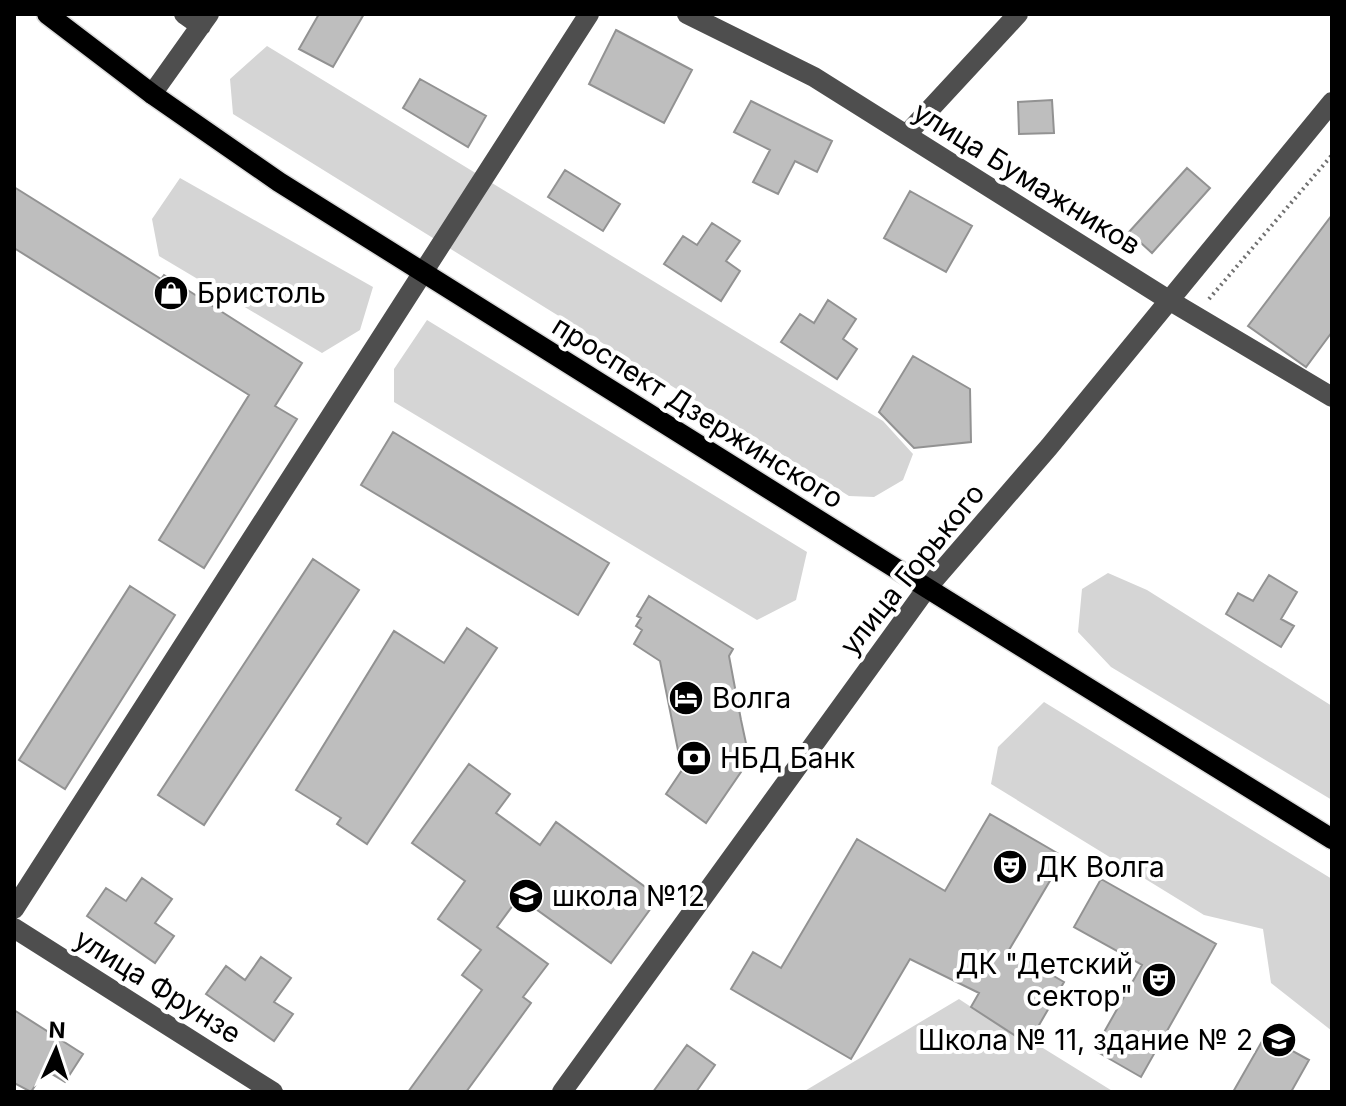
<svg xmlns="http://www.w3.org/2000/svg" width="1346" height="1106" viewBox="0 0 1346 1106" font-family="Inter,sans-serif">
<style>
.green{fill:#d5d5d5}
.building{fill:#bebebe;stroke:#929292;stroke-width:2}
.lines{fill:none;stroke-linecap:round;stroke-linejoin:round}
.major-casing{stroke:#dbdbdb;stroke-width:23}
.path{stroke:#707070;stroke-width:4;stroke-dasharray:2 4;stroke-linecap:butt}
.minor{stroke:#4e4e4e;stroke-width:20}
.major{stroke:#000;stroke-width:20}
.labels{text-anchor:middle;stroke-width:8;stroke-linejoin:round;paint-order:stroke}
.street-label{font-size:28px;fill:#000;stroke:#fff}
.poi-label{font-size:28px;fill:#000;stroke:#fff;text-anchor:start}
</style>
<rect width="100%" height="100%" fill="#fff"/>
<path class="green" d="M 267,46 L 883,421 L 913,454 L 903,480 L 874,497 L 849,496 L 233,114 L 230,79 Z
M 180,178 L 373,287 L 360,330 L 322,353 L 159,256 L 152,219 Z
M 427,320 L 807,552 L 796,600 L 757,620 L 394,402 L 394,369 Z
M 1108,573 L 1147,590 L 1332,706 L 1332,800 L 1111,667 L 1078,632 L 1082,589 Z
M 1044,702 L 1332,879 L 1332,1031 L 1271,983 L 1263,929 L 1204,915 L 991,784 L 998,747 Z
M 959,999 L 1027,1044 L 1030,1040 L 1114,1092 L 803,1092 Z"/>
<path class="building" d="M 319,14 L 364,14 L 333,67 L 299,49 Z
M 616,30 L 692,70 L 664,123 L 589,84 Z
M 420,79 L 486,116 L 468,147 L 403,108 Z
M 1052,100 L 1054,133 L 1019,134 L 1018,102 Z
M 751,101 L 832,141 L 817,172 L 795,161 L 778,194 L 753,182 L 770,150 L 734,132 Z
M 1187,168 L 1210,188 L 1152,253 L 1129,232 Z
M 565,170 L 620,204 L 603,231 L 548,197 Z
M 14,187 L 161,279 L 164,275 L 302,363 L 275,406 L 297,419 L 204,568 L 159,540 L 249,395 L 14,248 Z
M 910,191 L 972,226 L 946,272 L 884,238 Z
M 1332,215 L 1332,332 L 1306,367 L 1248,326 Z
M 712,223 L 740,241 L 726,261 L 740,271 L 721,301 L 664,264 L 683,236 L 697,245 Z
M 828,300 L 856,319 L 843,339 L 857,349 L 837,379 L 781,342 L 800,314 L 814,323 Z
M 913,356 L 970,389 L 971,442 L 914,448 L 879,412 Z
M 393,432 L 609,563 L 578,615 L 361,485 Z
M 313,559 L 359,590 L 204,825 L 158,795 Z
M 1269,575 L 1297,592 L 1281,619 L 1294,626 L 1281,647 L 1226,614 L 1238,593 L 1253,601 Z
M 130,586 L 175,615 L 65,789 L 19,760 Z
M 649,596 L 733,649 L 729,656 L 741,720 L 747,748 L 754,753 L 706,823 L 666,794 L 682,770 L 660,661 L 634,644 L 642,630 L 636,626 L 641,618 L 637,616 Z
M 467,628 L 497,648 L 367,844 L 337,824 L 341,818 L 296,790 L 394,631 L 444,663 Z
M 469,764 L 510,794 L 496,813 L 540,845 L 556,822 L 659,897 L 611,963 L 519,897 L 497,927 L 548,964 L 523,997 L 531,1003 L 466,1092 L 408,1092 L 482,990 L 462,975 L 481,950 L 438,919 L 465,881 L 412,843 Z
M 990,814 L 1064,857 L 1009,950 L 1064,982 L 1028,1044 L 971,1007 L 979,993 L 910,959 L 851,1059 L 731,989 L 753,952 L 781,968 L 857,839 L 945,891 Z
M 142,878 L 172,899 L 155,923 L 174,936 L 155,963 L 87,916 L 106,888 L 126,901 Z
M 1101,879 L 1216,944 L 1141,1077 L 1094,1050 L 1142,965 L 1074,927 Z
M 261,957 L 291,978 L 274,1002 L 293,1014 L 274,1041 L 206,994 L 226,966 L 245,980 Z
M 14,1010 L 83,1054 L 65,1082 L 45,1070 L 31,1092 L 14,1083 Z
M 1265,1036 L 1309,1060 L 1291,1092 L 1233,1092 Z
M 687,1045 L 715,1065 L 696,1092 L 653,1092 Z"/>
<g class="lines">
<g class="major-casing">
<path id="major" d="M 47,14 L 152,94 L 279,182 L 927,588 L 1332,839"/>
</g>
<path class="path" d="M 1209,299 L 1332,155"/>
<path class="minor" d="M 184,14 L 201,26
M 687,14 L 814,77 L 1167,299 L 1332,397
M 152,94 L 209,14
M 906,135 L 1018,14
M 14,909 L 589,14
M 14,928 L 273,1092
M 562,1092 L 927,588 L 1049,447 L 1332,102"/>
<use href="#major" class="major"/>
</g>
<defs>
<g id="shop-disc" transform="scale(1.8)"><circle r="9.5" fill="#000" stroke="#fff"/><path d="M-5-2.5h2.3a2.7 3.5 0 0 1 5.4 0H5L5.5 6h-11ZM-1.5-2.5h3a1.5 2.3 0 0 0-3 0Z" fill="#fff"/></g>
<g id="hotel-disc" transform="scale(1.8)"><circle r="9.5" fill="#000" stroke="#fff"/><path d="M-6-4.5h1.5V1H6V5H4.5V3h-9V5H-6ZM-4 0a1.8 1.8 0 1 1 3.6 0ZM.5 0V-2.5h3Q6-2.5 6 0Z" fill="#fff"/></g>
<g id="bank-disc" transform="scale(1.8)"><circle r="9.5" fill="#000" stroke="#fff"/><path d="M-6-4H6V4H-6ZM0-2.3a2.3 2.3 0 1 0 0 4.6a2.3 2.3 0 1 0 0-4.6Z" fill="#fff"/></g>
<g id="theatre-disc" transform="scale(1.8)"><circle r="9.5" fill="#000" stroke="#fff"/><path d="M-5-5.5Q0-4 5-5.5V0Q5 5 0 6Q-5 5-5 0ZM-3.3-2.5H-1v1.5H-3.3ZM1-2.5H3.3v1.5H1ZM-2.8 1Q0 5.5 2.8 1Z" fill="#fff"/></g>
<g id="school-disc" transform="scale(1.8)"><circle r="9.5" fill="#000" stroke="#fff"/><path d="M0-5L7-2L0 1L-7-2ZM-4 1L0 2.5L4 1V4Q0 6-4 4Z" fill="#fff"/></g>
</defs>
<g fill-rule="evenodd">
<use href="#shop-disc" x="171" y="293"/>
<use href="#hotel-disc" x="686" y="698"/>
<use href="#bank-disc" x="694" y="758"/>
<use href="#theatre-disc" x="1010" y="867"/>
<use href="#school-disc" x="526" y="896"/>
<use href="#theatre-disc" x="1159" y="980"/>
<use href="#school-disc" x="1279" y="1040"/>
</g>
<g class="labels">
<g class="street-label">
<text transform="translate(1027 178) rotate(32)" y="10">улица Бумажников</text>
<text transform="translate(698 412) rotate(32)" y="10">проспект Дзержинского</text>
<text transform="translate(912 569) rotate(-51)" y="10">улица Горького</text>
<text transform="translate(158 986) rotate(32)" y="10">улица Фрунзе</text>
</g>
<g class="poi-label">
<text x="197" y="303">Бристоль</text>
<text x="712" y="708">Волга</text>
<text x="720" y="768">НБД Банк</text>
<text x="1036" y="877">ДК Волга</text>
<text x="552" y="906">школа №12</text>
<text x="1133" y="974" text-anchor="end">ДК "Детский<tspan x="1133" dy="32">сектор"</tspan></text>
<text x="1253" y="1050" text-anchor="end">Школа № 11, здание № 2</text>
</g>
</g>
<rect width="1346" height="1106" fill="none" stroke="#000000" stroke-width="32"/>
<g transform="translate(56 1050) rotate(3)" stroke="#ffffff" stroke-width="6" paint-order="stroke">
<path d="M0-6L14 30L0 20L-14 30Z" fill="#000000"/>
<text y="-12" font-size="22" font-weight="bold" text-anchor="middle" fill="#000000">N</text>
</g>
</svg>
